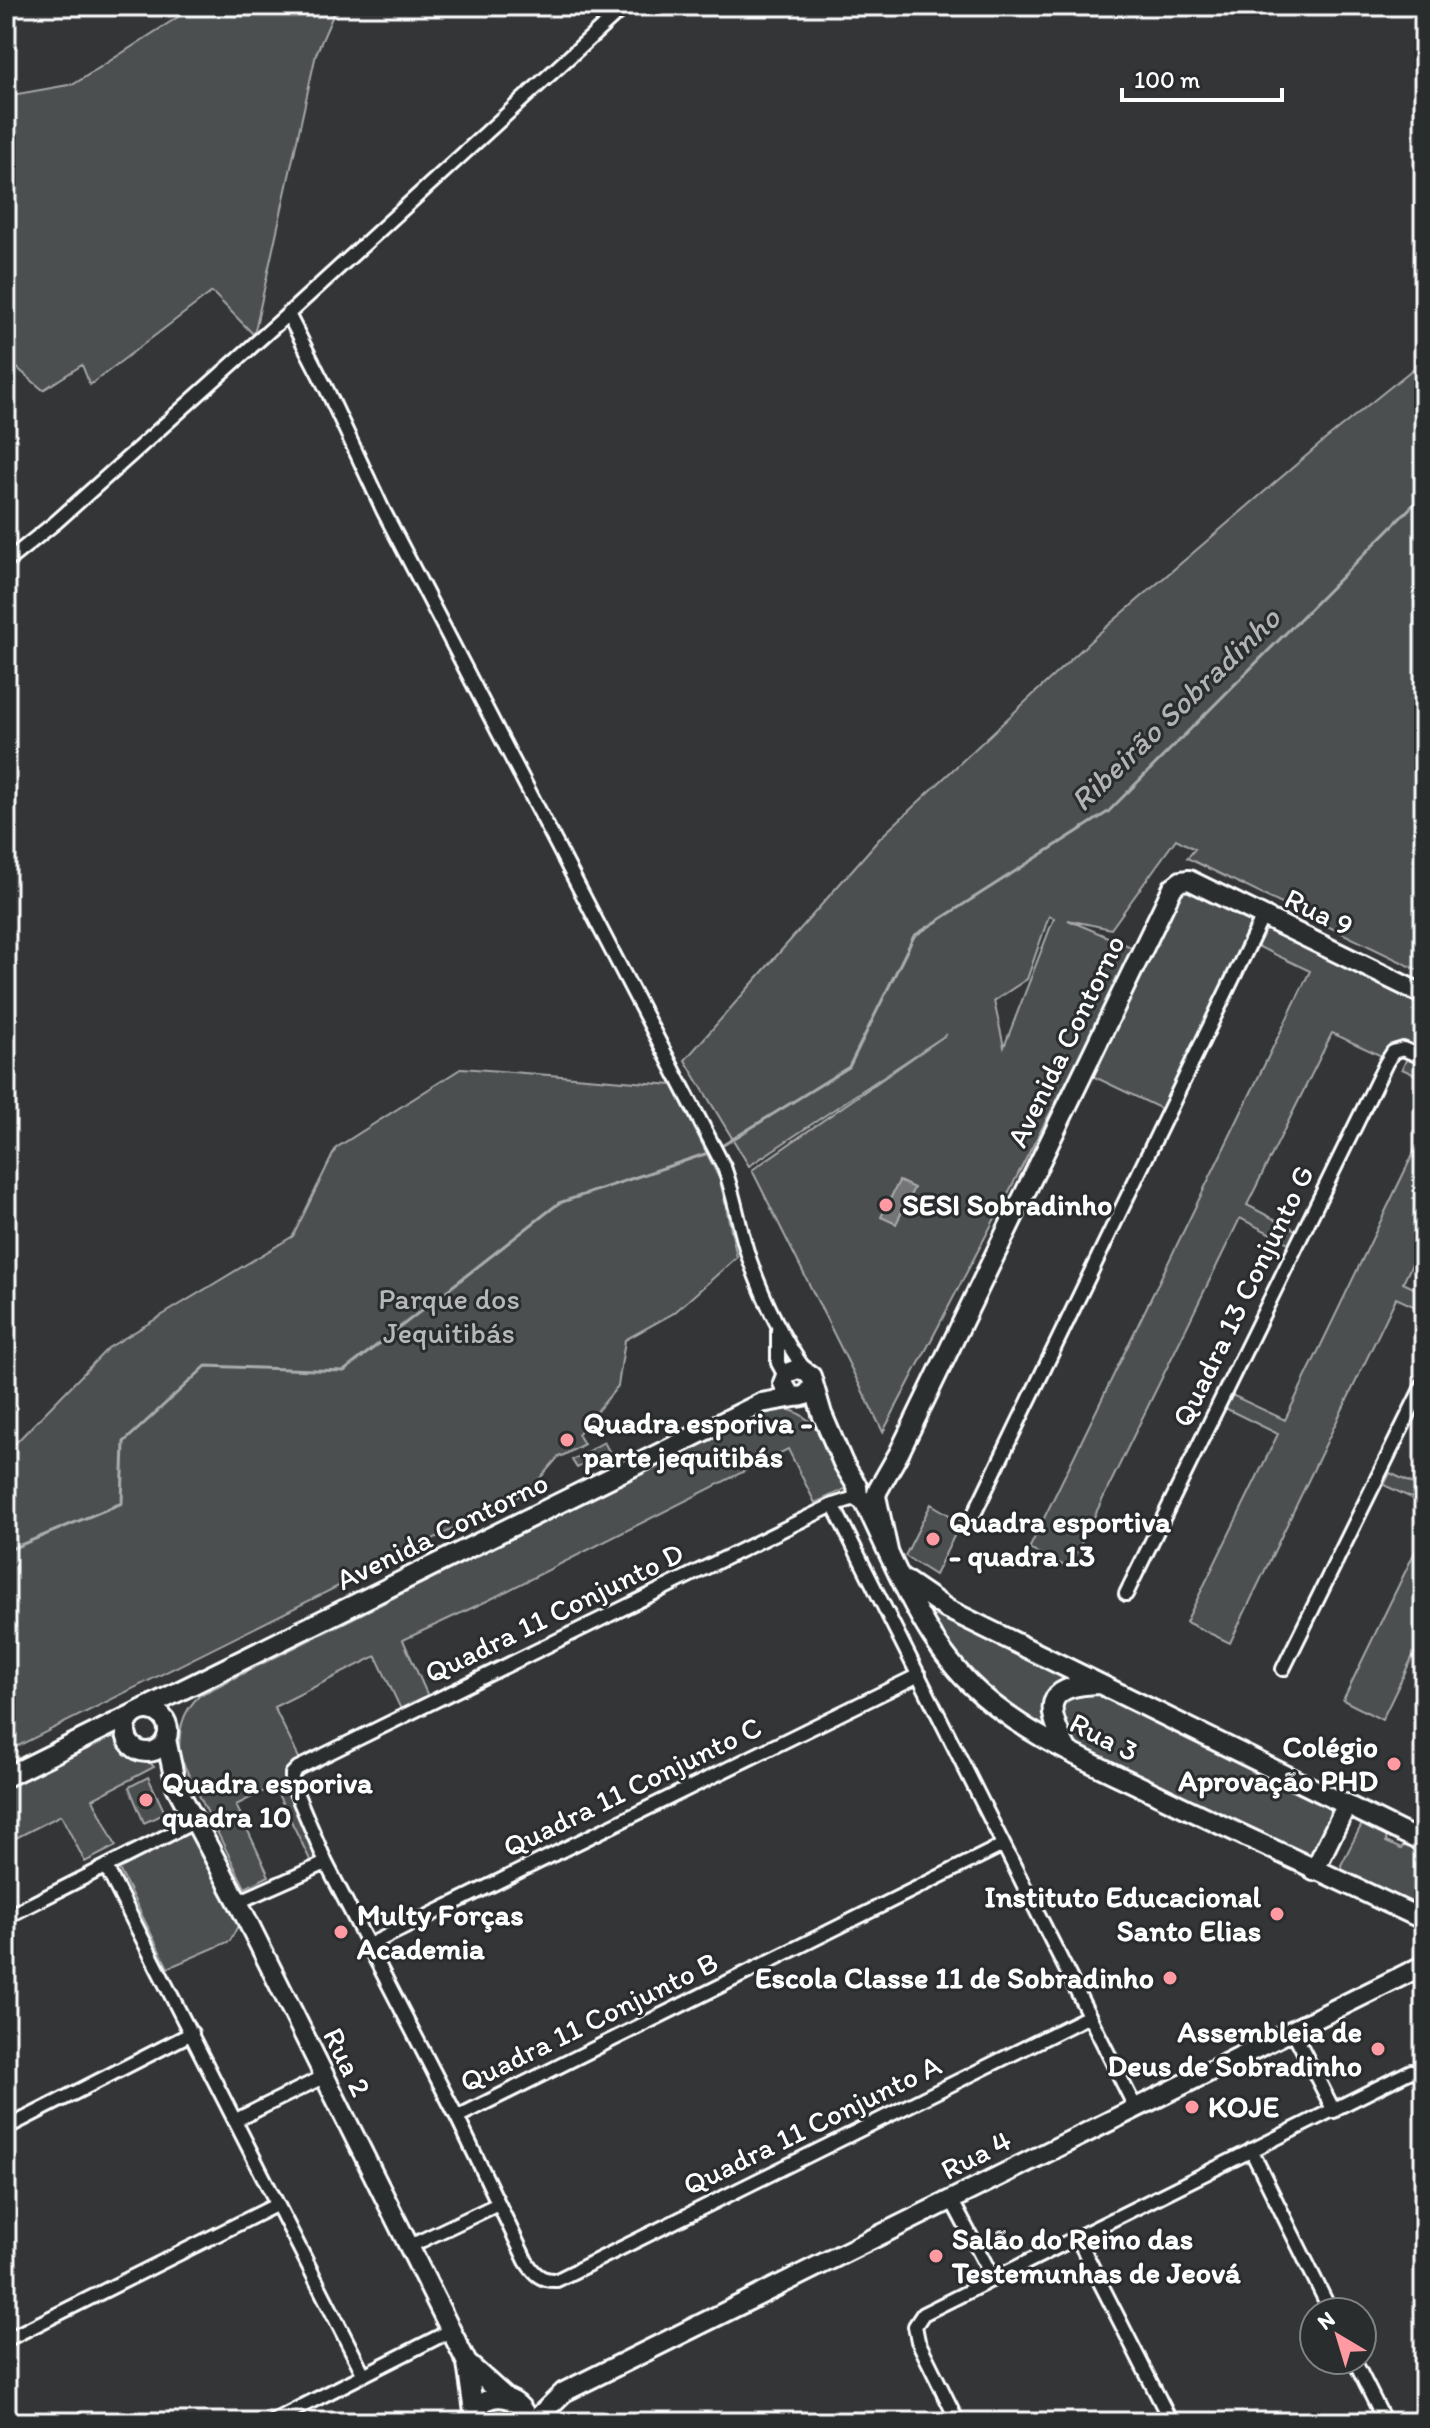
<svg xmlns="http://www.w3.org/2000/svg" width="1430" height="2428" viewBox="0 0 1430 2428" font-family="Itim,sans-serif">
<style>
.green{fill:#4c4f50;stroke:#a6a7a8;stroke-width:2;fill-rule:evenodd}
.water{fill:#737576;stroke:#abacad;stroke-width:2}
.lines{fill:none;stroke-linecap:round;stroke-linejoin:round}
.stream{stroke:#abacad;stroke-width:3}
.street-casing{stroke:#fff;stroke-width:18}
.secondary-casing{stroke:#fff;stroke-width:24}
.street{stroke:#2a2d2e;stroke-width:12}
.secondary{stroke:#2a2d2e;stroke-width:18}
.poi-dot{fill:#ff9aa2;stroke:#2a2d2e;stroke-width:3}
.labels{text-anchor:middle;stroke-width:6;stroke-linejoin:round;paint-order:stroke}
.street-label{font-size:30px;fill:#fff;stroke:#2a2d2e}
.poi-label{font-size:30px;font-weight:bold;fill:#fff;stroke:#2a2d2e;text-anchor:start}
.park-label{font-size:30px;fill:#b7b9b9;stroke:#2a2d2e}
.water-label{font-size:32px;font-style:italic;fill:#b2b3b4;stroke:#2a2d2e}
</style>
<rect width="100%" height="100%" fill="#333536"/>
<filter id="ink" filterUnits="userSpaceOnUse"><feTurbulence type="fractalNoise" baseFrequency=".0125" numOctaves="2"/><feDisplacementMap in="SourceGraphic" scale="16" xChannelSelector="R" yChannelSelector="G"/><feConvolveMatrix kernelMatrix="1 2 1 2 8 2 1 2 1" color-interpolation-filters="sRGB"/></filter>
<g filter="url(#ink)">
<path class="green" d="M 195,6 L 337,6 L 316,54 L 254,335 L 212,292 L 90,385 L 82,365 L 43,390 L 16,367 L 6,372 L 6,96 L 74,84 Z
M 1424,360 L 1424,973 L 1187,858 L 1195,849 L 1176,839 L 1111,929 L 1068,920 L 1136,949 L 883,1432 L 752,1170 L 947,1034 L 749,1166 L 685,1060 L 881,837 L 1097,635 L 1326,439 ZM 1049,916 L 1054,918 L 1004,1047 L 994,1001 L 1027,979 Z
M 1181,881 L 1424,995 L 1424,1079 L 1402,1069 L 1410,1052 L 1388,1059 L 1332,1033 L 1247,1205 L 1303,1234 L 1296,1247 L 1240,1218 L 1069,1568 L 1029,1549 L 1310,971 L 1251,943 L 1168,1112 L 1082,1071 Z
M 462,1068 L 673,1085 L 720,1180 L 737,1257 L 674,1313 L 625,1340 L 618,1386 L 578,1434 L 584,1444 L 562,1456 L 560,1455 L 529,1491 L 6,1752 L 6,1453 L 108,1348 L 293,1236 L 336,1148 Z
M 1424,1131 L 1424,1239 L 1403,1283 L 1424,1293 L 1424,1311 L 1396,1298 L 1230,1643 L 1186,1622 L 1278,1434 L 1225,1408 L 1232,1395 L 1285,1420 Z
M 785,1409 C 821,1415 832,1459 847,1488 L 815,1503 L 788,1449 L 489,1600 L 403,1640 L 431,1703 L 404,1716 L 376,1656 L 274,1707 L 301,1762 L 292,1774 L 326,1863 L 314,1868 L 274,1786 L 236,1805 L 269,1876 L 245,1888 L 179,1755 C 179,1730 181,1713 200,1695 L 759,1415 Z
M 604,1442 L 609,1451 L 577,1468 L 572,1460 Z
M 1390,1473 L 1424,1489 L 1424,1504 L 1384,1485 Z
M 931,1504 L 961,1522 L 935,1575 L 905,1556 Z
M 1424,1533 L 1424,1633 L 1382,1720 L 1343,1700 Z
M 947,1609 L 1347,1804 L 1314,1871 L 995,1706 L 931,1622 L 936,1615 Z
M 106,1736 C 123,1737 143,1754 154,1767 L 93,1799 L 116,1846 L 85,1862 L 61,1815 L 6,1843 L 6,1780 Z
M 148,1777 L 165,1813 L 144,1823 L 129,1787 Z
M 1363,1822 L 1387,1833 L 1386,1842 L 1401,1849 L 1405,1844 L 1424,1853 L 1424,1911 L 1343,1872 L 1341,1865 Z
M 190,1828 L 239,1924 L 230,1941 L 168,1968 L 118,1867 Z"/>
<path class="water" d="M 899,1181 L 914,1188 L 896,1224 L 881,1217 Z"/>
<g class="lines">
<path class="stream" d="M 720,1147 L 849,1067 L 914,936 L 1108,812 L 1424,494
M 6,1551 L 122,1503 L 124,1442 L 206,1366 L 344,1371 L 559,1203 L 714,1151"/>
<g class="street-casing">
<path id="street" d="M 288,314 L 327,390 L 383,510 L 724,1167 C 735,1197 739,1228 749,1258 C 763,1298 780,1335 805,1370
M 6,562 L 56,522 L 288,314 L 625,6
M 778,1330 L 778,1363 L 785,1376
M 858,1497 L 833,1505 L 298,1768 L 292,1774 L 292,1783 L 326,1863 L 457,2117 L 526,2261 C 534,2274 541,2281 557,2280 L 1089,2016
M 833,1505 L 1135,2107
M 975,1512 L 1263,916
M 1126,1594 L 1386,1063 L 1393,1052 L 1403,1049 L 1424,1058
M 1283,1669 L 1424,1383
M 106,1867 L 364,2375
M 238,1902 L 326,1863
M 6,1917 L 194,1822
M 369,1945 L 919,1675
M 1292,2029 L 1334,2111
M 457,2117 L 1003,1845
M 236,2120 L 323,2077
M 6,2128 L 192,2033
M 1251,2150 L 1331,2312
M 951,2199 L 993,2278
M 1077,2237 L 1171,2422
M 408,2247 L 498,2204
M 6,2340 L 276,2205
M 1354,2360 L 1385,2422
M 271,2422 L 450,2331
M 958,2422 L 918,2341 L 915,2326 L 923,2314 L 1411,2071 L 1424,2074"/>
</g>
<g class="secondary-casing">
<path id="secondary" d="M 813,1384 C 809,1396 801,1399 790,1395 L 783,1383 L 787,1373 L 800,1368 L 811,1376 L 822,1414 L 843,1463 L 857,1486 L 858,1497 L 864,1501 C 894,1562 920,1634 969,1683 C 1019,1733 1088,1761 1150,1791 C 1241,1835 1333,1877 1424,1920
M 888,1551 L 876,1496 L 878,1490 L 899,1453 L 1173,887 L 1181,881 L 1189,880 L 1424,995
M 906,1581 L 947,1609 L 1424,1843
M126 1731a21 21 0 1 1 42 0a21 21 0 1 1-42 0Z
M 166,1739 L 176,1786 L 238,1902 L 467,2363 L 474,2412
M 1068,1751 C 1046,1709 1041,1686 1098,1684
M 6,1777 L 761,1403 L 795,1397
M 1314,1871 L 1347,1804
M 467,2363 L 505,2397
M 472,2420 C 481,2388 520,2391 528,2422
M 533,2422 L 564,2392 L 1424,1965"/>
</g>
<use href="#street" class="street"/>
<use href="#secondary" class="secondary"/>
</g>
</g>
<g class="poi-dot">
<circle cx="886" cy="1205" r="8"/>
<circle cx="567" cy="1440" r="8"/>
<circle cx="933" cy="1539" r="8"/>
<circle cx="1394" cy="1764" r="8"/>
<circle cx="146" cy="1800" r="8"/>
<circle cx="1277" cy="1914" r="8"/>
<circle cx="341" cy="1932" r="8"/>
<circle cx="1170" cy="1978" r="8"/>
<circle cx="1378" cy="2049" r="8"/>
<circle cx="1192" cy="2107" r="8"/>
<circle cx="936" cy="2256" r="8"/>
</g>
<g class="labels">
<g class="street-label">
<text transform="translate(1319 912) rotate(26)" y="10">Rua 9</text>
<text transform="translate(1066 1041) rotate(-64)" y="10">Avenida Contorno</text>
<text transform="translate(1243 1296) rotate(-64)" y="10">Quadra 13 Conjunto G</text>
<text transform="translate(442 1531) rotate(-26)" y="10">Avenida Contorno</text>
<text transform="translate(554 1613) rotate(-26)" y="10">Quadra 11 Conjunto D</text>
<text transform="translate(1104 1737) rotate(27)" y="10">Rua 3</text>
<text transform="translate(632 1787) rotate(-26)" y="10">Quadra 11 Conjunto C</text>
<text transform="translate(589 2022) rotate(-26)" y="10">Quadra 11 Conjunto B</text>
<text transform="translate(347 2062) rotate(64)" y="10">Rua 2</text>
<text transform="translate(812 2125) rotate(-26)" y="10">Quadra 11 Conjunto A</text>
<text transform="translate(976 2155) rotate(-27)" y="10">Rua 4</text>
</g>
<g class="poi-label">
<text x="902" y="1215">SESI Sobradinho</text>
<text x="583" y="1433">Quadra esporiva -<tspan x="583" dy="34">parte jequitibás</tspan></text>
<text x="949" y="1532">Quadra esportiva<tspan x="949" dy="34">- quadra 13</tspan></text>
<text x="1378" y="1757" text-anchor="end">Colégio<tspan x="1378" dy="34">Aprovação PHD</tspan></text>
<text x="162" y="1793">Quadra esporiva<tspan x="162" dy="34">quadra 10</tspan></text>
<text x="1261" y="1907" text-anchor="end">Instituto Educacional<tspan x="1261" dy="34">Santo Elias</tspan></text>
<text x="357" y="1925">Multy Forças<tspan x="357" dy="34">Academia</tspan></text>
<text x="1154" y="1988" text-anchor="end">Escola Classe 11 de Sobradinho</text>
<text x="1362" y="2042" text-anchor="end">Assembleia de<tspan x="1362" dy="34">Deus de Sobradinho</tspan></text>
<text x="1208" y="2117">KOJE</text>
<text x="952" y="2249">Salão do Reino das<tspan x="952" dy="34">Testemunhas de Jeová</tspan></text>
</g>
<g class="park-label">
<text x="449" y="1309">Parque dos<tspan x="449" dy="34">Jequitibás</tspan></text>
</g>
<g class="water-label">
<text transform="translate(1175 709) rotate(-44)" y="11">Ribeirão Sobradinho</text>
</g>
</g>
<rect width="1430" height="2428" fill="none" stroke="#2a2d2e" stroke-width="32"/>
<rect x="16" y="16" width="1398" height="2396" fill="none" stroke="#fff" stroke-width="3" filter="url(#ink)"/>
<g transform="translate(1338 2336) rotate(322)"><circle r="38" fill="#2a2d2e" stroke="#7f8182" stroke-width="2"/>
<path d="M0-6L14 30L0 20L-14 30Z" fill="#ff9aa2"/>
<text y="-12" font-size="22" font-weight="bold" text-anchor="middle" fill="#ffffff">N</text>
</g>
<path d="M1122 88v12h160v-12" fill="none" stroke="#ffffff" stroke-width="4"/>
<text x="1134" y="88" font-size="24" fill="#ffffff" stroke="#2a2d2e" stroke-width="6" paint-order="stroke">100 m</text>
</svg>
